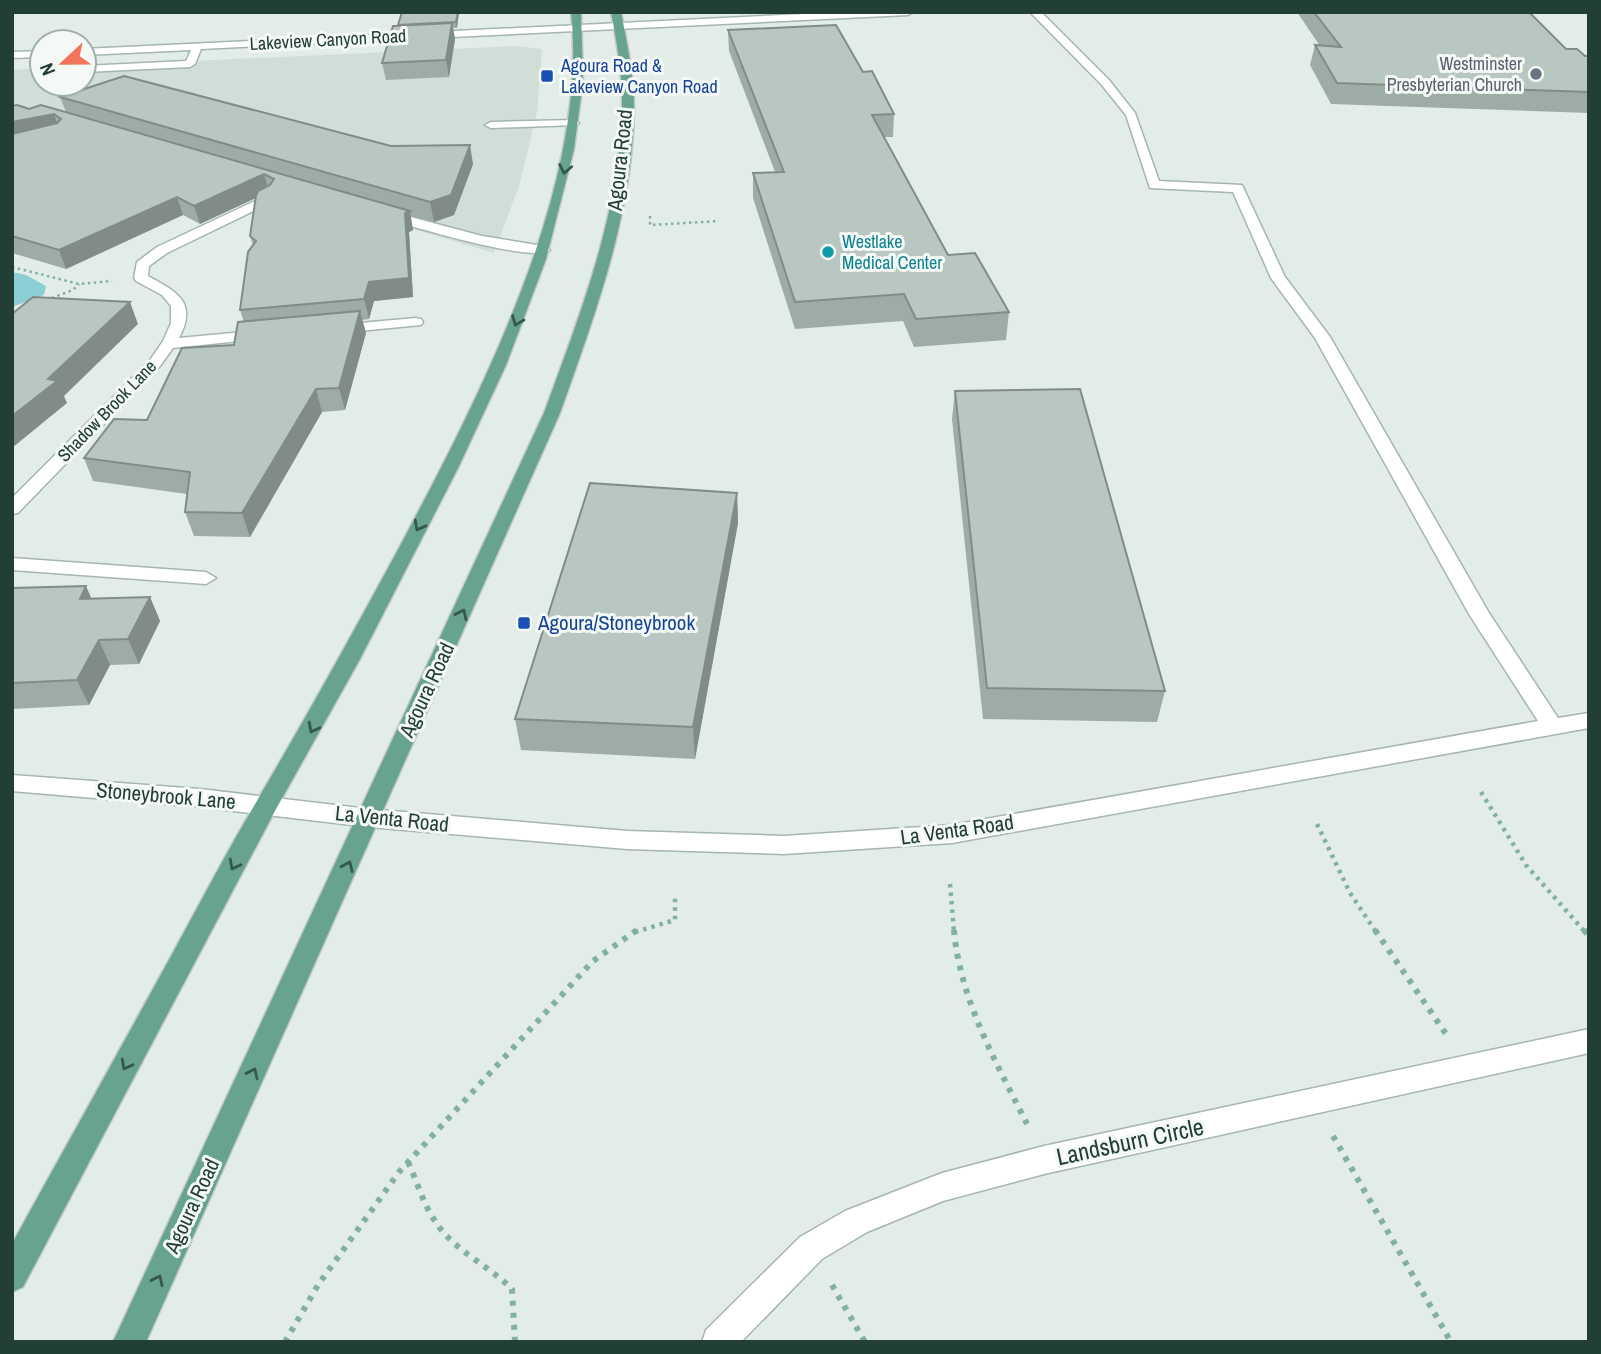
<svg xmlns="http://www.w3.org/2000/svg" width="1601" height="1354" viewBox="0 0 1601 1354" font-family="'Archivo Narrow',sans-serif">
<style>
.built{fill:#d1ddd7}
.water{fill:#8bced3}
.lines{fill:none;stroke-linecap:round;stroke-linejoin:round}
.minor-casing{stroke:#a5b5af;stroke-width:3}
.major-casing{stroke:#c1c9c6;stroke-width:3}
.path-far2{stroke:#83b19f;stroke-width:2.5;stroke-dasharray:2.5 3.5;stroke-linecap:butt}
.path-far1{stroke:#83b19f;stroke-width:4.5;stroke-dasharray:3.5 5;stroke-linecap:butt}
.path{stroke:#83b19f;stroke-width:6;stroke-dasharray:5 7;stroke-linecap:butt}
.minor{fill:#fff;fill-rule:evenodd}
.major{fill:#67a38f;fill-rule:evenodd}
.wall{fill:#9eaca6}
.shaded-wall{fill:#818c87}
.building{fill:#b8c8c1;stroke:#818c87;stroke-width:2}
.oneway{stroke:#33584c}
.worship-dot{fill:#6b7280;stroke:#f4f9f6;stroke-width:2.5}
.transit-dot{fill:#1a4fb4;stroke:#f4f9f6;stroke-width:2.5}
.culture-dot{fill:#0f9aa8;stroke:#f4f9f6;stroke-width:2.5}
.labels{text-anchor:middle;stroke-width:6;stroke-linejoin:round;paint-order:stroke}
.far-street-label{font-size:18px;fill:#223f35;stroke:#f4f9f6}
.far-worship-label{font-size:18px;fill:#5b616d;stroke:#f4f9f6;text-anchor:end}
.far-transit-label{font-size:18px;fill:#164399;stroke:#f4f9f6;text-anchor:start}
.far-culture-label{font-size:18px;fill:#0d838f;stroke:#f4f9f6;text-anchor:start}
.street-label{font-size:21px;fill:#223f35;stroke:#f4f9f6}
.transit-label{font-size:21px;fill:#164399;stroke:#f4f9f6;text-anchor:start}
.near-street-label{font-size:24px;fill:#223f35;stroke:#f4f9f6}
</style>
<rect width="100%" height="100%" fill="#e3ede8"/>
<path class="built" d="M 516,46 L 542,49 L 537,112 L 520,183 L 494,253 L 12,111 L 12,70 L 42,68 L 42,84 L 84,84 L 84,66 Z"/>
<path class="water" d="M 12,272 L 26,275 L 46,286 L 44,295 L 12,307 Z"/>
<g class="lines">
<g class="minor-casing">
<path id="minor" d="M 845,12 L 913,12 L 908,15 L 201,49 L 195,64 L 190,67 L 84,72 L 84,66 L 186,61 L 191,50 L 84,55 L 84,49 Z
M 1030,12 L 1041,12 L 1109,80 L 1135,113 L 1159,181 L 1242,185 L 1285,277 L 1330,337 L 1489,613 L 1558,718 L 1589,713 L 1589,728 L 952,843 L 784,854 L 627,849 L 369,827 L 200,807 L 12,791 L 12,775 L 200,789 L 369,809 L 627,831 L 784,836 L 952,825 L 1538,721 L 1469,614 L 1315,338 L 1271,278 L 1233,192 L 1150,188 L 1126,115 L 1101,84 Z
M 42,51 L 42,57 L 12,58 L 12,52 Z
M 573,120 L 579,123 L 577,125 L 491,128 L 485,125 L 491,122 Z
M 270,194 L 276,198 L 274,201 L 167,253 L 149,266 L 148,276 C 177,292 198,302 179,338 L 264,330 L 269,332 L 272,335 L 269,338 L 173,348 L 160,366 L 18,513 L 12,514 L 12,498 L 150,360 L 163,341 L 171,323 L 171,306 L 162,295 L 136,281 L 134,278 L 137,262 L 157,247 Z
M 384,210 L 482,236 L 543,246 L 550,250 C 534,264 405,224 379,217 L 379,211 Z
M 416,318 L 421,319 L 423,322 L 421,325 L 338,333 L 331,329 L 338,325 Z
M 12,558 L 206,572 L 216,578 L 206,584 L 12,570 Z
M 1589,1029 L 1589,1053 L 1044,1174 L 943,1201 L 867,1232 L 822,1259 L 741,1342 L 702,1342 L 706,1330 L 800,1237 L 845,1211 L 942,1173 L 1044,1146 Z"/>
</g>
<g class="major-casing">
<path id="major" d="M 571,12 L 581,12 L 583,81 L 574,149 L 546,259 L 506,365 L 458,468 L 360,659 L 276,809 L 23,1287 L 12,1292 L 12,1244 C 66,1146 121,1048 175,949 C 202,899 229,848 258,799 C 307,716 353,633 399,548 C 479,398 590,185 571,12 Z
M 611,12 L 621,12 C 627,43 634,76 634,108 C 633,213 595,315 560,413 L 146,1342 L 113,1342 L 544,413 C 580,315 620,214 622,108 C 623,76 617,44 611,12 Z"/>
</g>
<path class="path-far2" d="M 650,216 L 650,225 L 719,221
M 12,267 L 79,284 L 112,281
M 46,300 L 73,290 L 79,284"/>
<path class="path-far1" d="M 1481,792 L 1526,865 L 1585,932
M 1317,824 L 1350,893 L 1376,932
M 950,884 L 954,932
M 635,932 L 675,920 L 675,898"/>
<path class="path" d="M 954,930 C 960,1000 996,1062 1027,1124
M 1375,930 L 1446,1034
M 1584,930 L 1589,936
M 1333,1136 L 1451,1342
M 408,1162 C 417,1181 423,1204 435,1221 C 453,1250 488,1265 512,1289 L 515,1342
M 832,1285 L 865,1342
M 285,1342 L 318,1285 L 399,1172 L 593,961 L 637,930"/>
<use href="#minor" class="minor"/>
<use href="#major" class="major"/>
</g>
<path class="wall" d="M 459,12 L 457,28 L 453,28 L 455,39 L 449,77 L 386,80 L 382,63 L 398,26 Z
M 1297,12 L 1529,12 L 1566,49 L 1585,56 L 1589,56 L 1589,113 L 1331,104 L 1310,65 L 1315,45 L 1320,46 Z
M 728,30 L 863,72 L 894,114 L 893,137 L 884,137 L 948,255 L 1009,312 L 1006,340 L 914,347 L 903,321 L 795,329 L 753,198 L 753,173 L 775,172 L 729,51 Z
M 60,97 L 391,146 L 473,164 L 454,215 L 434,222 L 410,216 L 413,230 L 409,232 L 413,297 L 374,301 L 369,319 L 362,320 L 366,333 L 345,410 L 322,412 L 250,537 L 194,536 L 185,512 L 187,494 L 93,481 L 84,458 L 147,420 L 234,345 L 244,322 L 240,310 L 253,245 L 250,236 L 255,198 L 200,224 L 183,215 L 66,269 L 12,253 L 12,106 L 29,109 L 66,112 Z
M 955,391 L 1165,691 L 1157,722 L 983,719 L 952,419 Z
M 737,493 L 738,523 L 695,759 L 521,750 L 515,719 Z
M 12,588 L 92,598 L 150,597 L 160,621 L 139,664 L 110,665 L 89,705 L 12,709 Z"/>
<path class="shaded-wall" d="M 458,12 L 459,12 L 457,28 L 456,22 Z
M 452,23 L 455,39 L 449,77 L 446,60 Z
M 54,114 L 60,131 L 12,140 L 12,122 Z
M 470,145 L 473,164 L 454,215 L 434,222 L 430,202 Z
M 264,174 L 269,192 L 200,224 L 194,206 Z
M 177,197 L 183,215 L 66,269 L 59,250 Z
M 410,211 L 413,230 L 409,232 L 413,297 L 374,301 L 369,319 L 364,299 L 369,282 L 405,213 Z
M 130,302 L 138,324 L 64,396 L 67,403 L 12,448 L 12,416 L 48,379 Z
M 360,311 L 366,333 L 345,410 L 339,388 Z
M 316,389 L 322,412 L 250,537 L 242,513 Z
M 737,493 L 738,523 L 695,759 L 693,727 Z
M 86,586 L 97,611 L 80,599 Z
M 150,597 L 160,621 L 139,664 L 128,639 Z
M 99,640 L 110,665 L 89,705 L 77,680 Z"/>
<path class="building" d="M 402,12 L 458,12 L 456,22 L 398,25 Z
M 1314,12 L 1529,12 L 1566,49 L 1577,49 L 1585,56 L 1589,56 L 1589,92 L 1337,83 L 1315,45 L 1341,47 Z
M 452,23 L 446,60 L 382,63 L 393,26 Z
M 836,25 L 863,72 L 872,71 L 894,114 L 872,115 L 948,255 L 975,253 L 1009,312 L 916,319 L 904,294 L 795,302 L 753,173 L 784,172 L 728,30 Z
M 124,76 L 391,146 L 470,145 L 451,195 L 430,202 L 60,97 Z
M 17,105 L 29,109 L 41,105 L 410,211 L 405,213 L 409,278 L 369,282 L 364,299 L 240,310 L 248,252 L 256,241 L 250,236 L 256,196 L 258,191 L 270,185 L 274,179 L 264,174 L 194,206 L 177,197 L 59,250 L 12,236 L 12,134 L 57,123 L 61,119 L 54,114 L 12,122 L 12,106 Z
M 33,297 L 130,302 L 48,379 L 57,381 L 12,416 L 12,314 Z
M 360,311 L 339,388 L 316,389 L 242,513 L 185,512 L 190,472 L 84,458 L 114,419 L 147,420 L 182,348 L 234,345 L 238,322 Z
M 1080,389 L 1165,691 L 987,688 L 955,391 Z
M 590,483 L 737,493 L 693,727 L 515,719 Z
M 86,586 L 80,599 L 150,597 L 128,639 L 99,640 L 77,680 L 12,683 L 12,588 Z"/>
<defs><path id="oneway-chevron" d="M-2-3.5L2.5 0L-2 3.5" fill="none" stroke-width="1.6" stroke-linecap="round" stroke-linejoin="round" transform="scale(1.75)"/></defs>
<g class="oneway">
<use href="#oneway-chevron" transform="translate(565 169) rotate(101)"/>
<use href="#oneway-chevron" transform="translate(517 321) rotate(111)"/>
<use href="#oneway-chevron" transform="translate(419 526) rotate(118)"/>
<use href="#oneway-chevron" transform="translate(462 614) rotate(-65)"/>
<use href="#oneway-chevron" transform="translate(313 728) rotate(118)"/>
<use href="#oneway-chevron" transform="translate(234 865) rotate(118)"/>
<use href="#oneway-chevron" transform="translate(348 866) rotate(-66)"/>
<use href="#oneway-chevron" transform="translate(126 1065) rotate(118)"/>
<use href="#oneway-chevron" transform="translate(253 1073) rotate(-65)"/>
<use href="#oneway-chevron" transform="translate(158 1280) rotate(-65)"/>
</g>
<circle class="worship-dot" cx="1536" cy="74" r="7"/>
<g class="transit-dot">
<rect x="540" y="69" width="14" height="14" rx="3.5"/>
<rect x="517" y="616" width="14" height="14" rx="3.5"/>
</g>
<circle class="culture-dot" cx="828" cy="252" r="7"/>
<g class="labels">
<g class="far-street-label">
<text transform="translate(328 40) rotate(-3)" y="6">Lakeview Canyon Road</text>
<text transform="translate(107 411) rotate(-46)" y="6">Shadow Brook Lane</text>
</g>
<g class="far-worship-label">
<text x="1522" y="70">Westminster<tspan x="1522" dy="21">Presbyterian Church</tspan></text>
</g>
<g class="far-transit-label">
<text x="561" y="72">Agoura Road &amp;<tspan x="561" dy="21">Lakeview Canyon Road</tspan></text>
</g>
<g class="far-culture-label">
<text x="842" y="248">Westlake<tspan x="842" dy="21">Medical Center</tspan></text>
</g>
<g class="street-label">
<text transform="translate(620 160) rotate(-84)" y="7">Agoura Road</text>
<text transform="translate(427 690) rotate(-65)" y="7">Agoura Road</text>
<text transform="translate(166 796) rotate(5)" y="7">Stoneybrook Lane</text>
<text transform="translate(392 819) rotate(6)" y="7">La Venta Road</text>
<text transform="translate(957 830) rotate(-8)" y="7">La Venta Road</text>
<text transform="translate(192 1206) rotate(-65)" y="7">Agoura Road</text>
</g>
<g class="transit-label">
<text x="538" y="630">Agoura/Stoneybrook</text>
</g>
<g class="near-street-label">
<text transform="translate(1130 1142) rotate(-12)" y="8">Landsburn Circle</text>
</g>
</g>
<rect width="1601" height="1354" fill="none" stroke="#223f35" stroke-width="28"/>
<g transform="translate(63 63) rotate(248)"><circle r="33" fill="#f4f9f6" stroke="#a0afa9" stroke-width="2"/>
<path d="M0-5L12 26L0 18L-12 26Z" fill="#f3745b"/>
<text y="-10" font-size="19" font-weight="bold" text-anchor="middle" fill="#223f35">N</text>
</g>
</svg>
